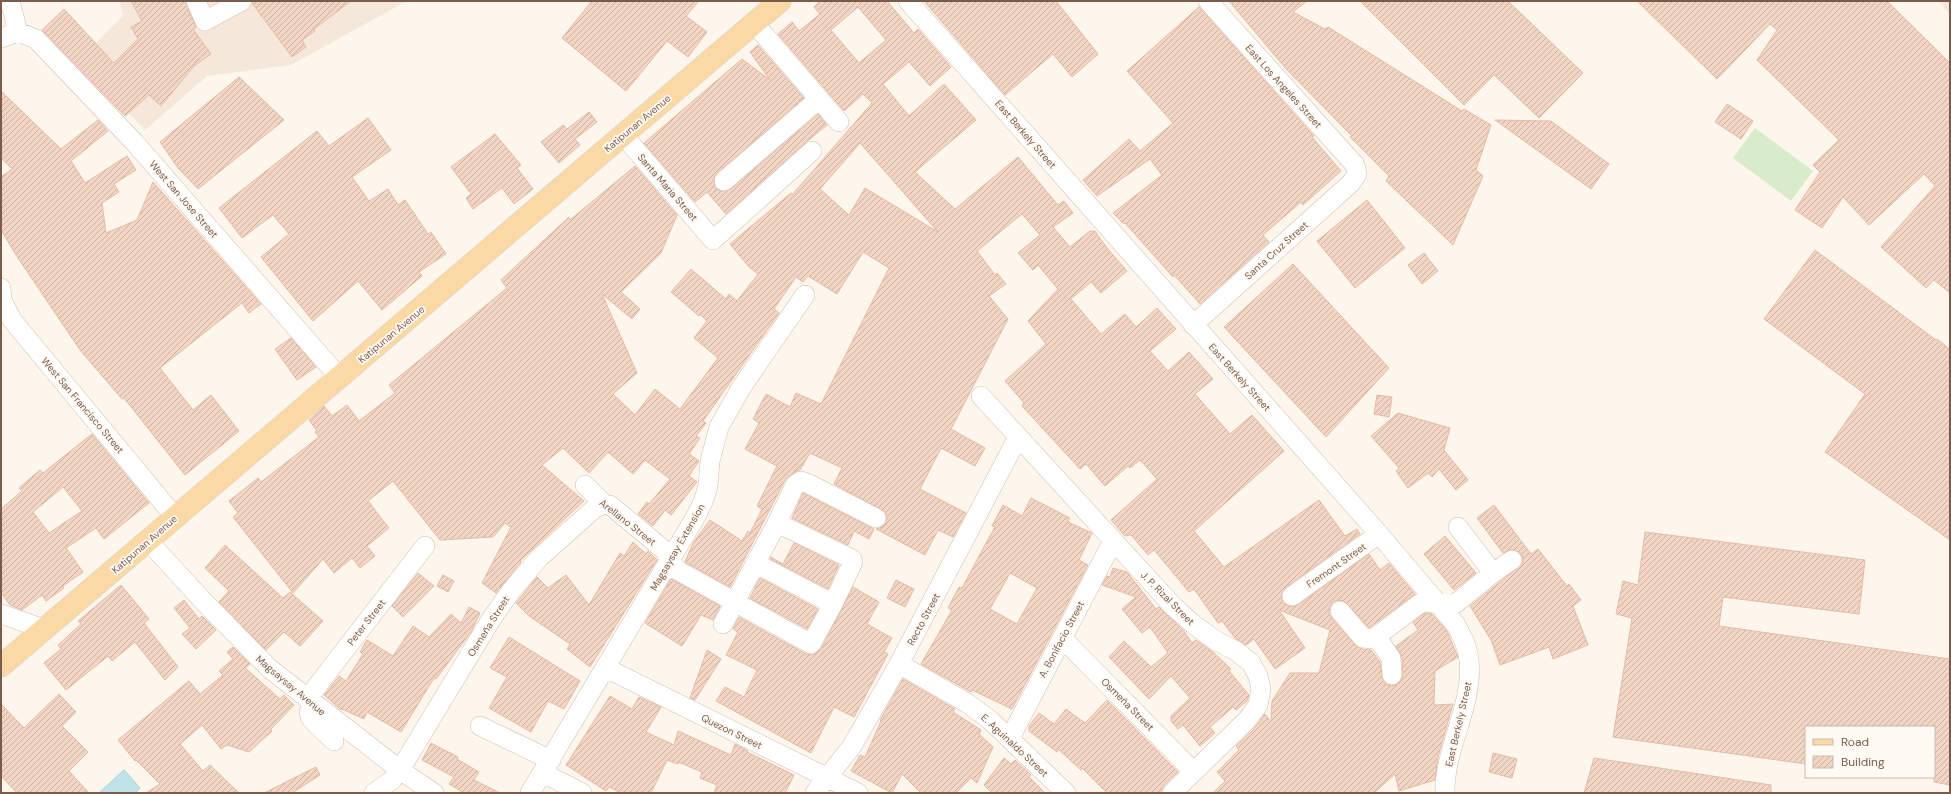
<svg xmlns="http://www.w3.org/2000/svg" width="1951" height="794" viewBox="0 0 1951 794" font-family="'DM Sans',sans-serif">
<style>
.residential{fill:#f5e8da}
.garden{fill:#d8ecc9}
.water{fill:#bfe3e8;stroke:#a5d3da}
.building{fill:url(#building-hatch);stroke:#e6bba3;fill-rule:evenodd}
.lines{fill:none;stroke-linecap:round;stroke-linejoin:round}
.minor-casing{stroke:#d1beb0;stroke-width:20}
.major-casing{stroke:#dad1cd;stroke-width:23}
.minor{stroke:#fff;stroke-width:19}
.major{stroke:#fbd9a5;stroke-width:22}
.labels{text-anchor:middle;stroke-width:3.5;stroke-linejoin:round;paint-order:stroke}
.street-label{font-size:10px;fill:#7a5c4d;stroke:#fffaf3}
</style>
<defs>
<pattern id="building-hatch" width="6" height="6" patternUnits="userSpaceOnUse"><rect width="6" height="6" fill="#f3d5c3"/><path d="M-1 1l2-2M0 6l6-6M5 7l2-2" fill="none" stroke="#cab0a1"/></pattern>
</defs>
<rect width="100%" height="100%" fill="#fdf6ec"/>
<path class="residential" d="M 120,1 L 407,1 L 291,65 L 207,76 L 145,130 L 78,61 L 123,16 Z
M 1938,1 L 1950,1 L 1950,14 Z"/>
<path class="garden" d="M 1755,128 L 1813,171 L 1791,201 L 1733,158 Z"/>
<path class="water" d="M 124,770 L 140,788 L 135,793 L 99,793 Z"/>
<path class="building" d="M 131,1 L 185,1 L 196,27 L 193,29 L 211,54 L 194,66 L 161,106 L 149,95 L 125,116 L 42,30 L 64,9 L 114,63 L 138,39 L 131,27 L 142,21 Z
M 253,1 L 351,1 L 314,29 L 315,31 L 302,40 L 306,47 L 292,57 L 252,3 Z
M 592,1 L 699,1 L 686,16 L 707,32 L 688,57 L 667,41 L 626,91 L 562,38 Z
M 820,1 L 887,1 L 914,33 L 918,29 L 951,67 L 930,86 L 909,62 L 883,84 L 909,116 L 944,84 L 976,120 L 915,172 L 955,209 L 1018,157 L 1058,205 L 1064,201 L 1073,213 L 1053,227 L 1070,247 L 1090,231 L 1095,231 L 1107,248 L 1127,271 L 1101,293 L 1091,282 L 1071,299 L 1101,334 L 1125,314 L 1136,327 L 1157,308 L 1176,329 L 1150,351 L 1168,371 L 1189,352 L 1213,379 L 1195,394 L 1230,434 L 1252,415 L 1284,451 L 1194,531 L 1224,567 L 1319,500 L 1345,536 L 1357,529 L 1360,534 L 1286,587 L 1281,597 L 1283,603 L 1293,607 L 1298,605 L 1369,554 L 1380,570 L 1389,563 L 1415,594 L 1369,628 L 1344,601 L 1338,600 L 1333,602 L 1330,607 L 1329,613 L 1332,618 L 1355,645 L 1362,649 L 1371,650 L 1380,662 L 1383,681 L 1387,685 L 1392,686 L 1398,684 L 1403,675 L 1402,657 L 1396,646 L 1418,630 L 1413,622 L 1425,613 L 1432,614 L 1447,631 L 1458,657 L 1435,671 L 1434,705 L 1453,704 L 1438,757 L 1435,780 L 1399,791 L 1395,774 L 1374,793 L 1213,793 L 1225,781 L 1217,772 L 1239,750 L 1236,746 L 1253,730 L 1265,714 L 1271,722 L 1272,701 L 1290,673 L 1319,673 L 1330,630 L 1279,610 L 1305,648 L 1275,669 L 1254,639 L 1246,645 L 1235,638 L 1222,621 L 1218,623 L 1194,589 L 1189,592 L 1154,550 L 1148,555 L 1131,535 L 1125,536 L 1111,520 L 1157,479 L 1140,460 L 1130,468 L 1128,466 L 1105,486 L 1086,464 L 1080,469 L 1022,406 L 1024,403 L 1005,381 L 1046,344 L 1028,321 L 1058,289 L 1038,265 L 1033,270 L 1018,253 L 1040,235 L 1022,214 L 977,251 L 995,275 L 997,273 L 1006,284 L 989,296 L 1008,319 L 951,429 L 985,448 L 975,466 L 941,448 L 920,489 L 966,513 L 953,537 L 938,530 L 925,555 L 876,529 L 882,527 L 886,523 L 887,517 L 885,512 L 834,484 L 842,468 L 810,453 L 800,470 L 795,472 L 785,480 L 730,587 L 685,562 L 693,543 L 710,520 L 742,541 L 748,531 L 750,533 L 762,509 L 757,506 L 777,466 L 745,449 L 759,423 L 753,419 L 766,394 L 790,407 L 796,393 L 821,404 L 889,268 L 863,252 L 837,294 L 808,276 L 803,282 L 796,277 L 774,309 L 779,313 L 703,421 L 706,423 L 696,436 L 700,438 L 689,454 L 699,461 L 689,476 L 697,482 L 671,515 L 665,510 L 653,526 L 638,514 L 647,502 L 649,504 L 670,479 L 645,460 L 633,474 L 608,452 L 589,473 L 563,448 L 542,465 L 584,501 L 520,561 L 521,562 L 496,593 L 482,583 L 511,527 L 505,523 L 493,537 L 440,540 L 393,481 L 368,501 L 389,528 L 367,546 L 375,556 L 360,568 L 352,558 L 334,573 L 323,559 L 293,593 L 233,517 L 238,513 L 229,501 L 258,478 L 261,482 L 319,437 L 315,432 L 317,431 L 309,420 L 324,406 L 332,416 L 347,405 L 359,421 L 395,393 L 389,385 L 507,288 L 501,280 L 569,217 L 570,220 L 635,166 L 677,215 L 661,253 L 621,292 L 640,309 L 632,319 L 602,294 L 637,373 L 613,394 L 635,415 L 655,389 L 680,409 L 718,358 L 694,338 L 707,321 L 700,314 L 699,316 L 671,292 L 691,269 L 726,299 L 729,294 L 737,301 L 758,274 L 749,267 L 730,244 L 791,193 L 792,195 L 872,103 L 863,94 L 844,111 L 778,34 L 792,22 L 799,31 L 820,14 L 814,7 ZM 858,7 L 886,40 L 859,63 L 831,30 ZM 860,143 L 938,232 L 865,188 L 849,215 L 820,189 Z
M 924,1 L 1056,1 L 1098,54 L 1072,77 L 1053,54 L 1005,95 Z
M 1229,1 L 1307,1 L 1293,12 L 1325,29 L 1328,27 L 1462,111 L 1464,109 L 1491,125 L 1476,170 L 1483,176 L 1453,245 L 1386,181 L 1389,176 L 1350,137 L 1352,136 L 1287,70 Z
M 1360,1 L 1508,1 L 1583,73 L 1539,118 L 1494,75 L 1464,105 Z
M 1637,1 L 1887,1 L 1950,63 L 1950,293 L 1934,280 L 1926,288 L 1881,247 L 1935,186 L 1924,174 L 1869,225 L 1843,197 L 1822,228 L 1795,210 L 1820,172 L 1813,165 L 1839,140 L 1757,60 L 1777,30 L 1770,24 L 1717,79 Z
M 1199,7 L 1314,136 L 1312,137 L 1341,171 L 1303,205 L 1301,202 L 1263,235 L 1269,242 L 1200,304 L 1174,275 L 1173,277 L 1125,223 L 1124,224 L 1113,213 L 1162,175 L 1150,159 L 1097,196 L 1083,180 L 1129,139 L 1140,151 L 1173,123 L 1127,71 Z
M 758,45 L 804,98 L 717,173 L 714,178 L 715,188 L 721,191 L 731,189 L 818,114 L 827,125 L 805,143 L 726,214 L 707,192 L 695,202 L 644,143 L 742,59 L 770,80 L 750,52 Z
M 239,77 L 284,120 L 198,189 L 178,168 L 160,142 Z
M 1,91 L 61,149 L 98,120 L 108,131 L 71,161 L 85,183 L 127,156 L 136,170 L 114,184 L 119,192 L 102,203 L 106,233 L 137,220 L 153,182 L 261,304 L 249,313 L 242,303 L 160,368 L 193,410 L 211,395 L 239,431 L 185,475 L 124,398 L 122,399 L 80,350 L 16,255 L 1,230 L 1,177 L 12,169 L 1,158 Z
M 1727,104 L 1753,121 L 1741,139 L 1715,122 Z
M 589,112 L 597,122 L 575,139 L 580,145 L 559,163 L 541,142 L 563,125 L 567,129 Z
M 368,118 L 391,150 L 352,177 L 369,201 L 388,189 L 398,205 L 405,200 L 428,234 L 431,232 L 446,254 L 419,272 L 422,276 L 382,310 L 358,281 L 313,321 L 261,257 L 289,234 L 273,215 L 242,238 L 219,208 L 317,131 L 329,146 Z
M 1495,120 L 1551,121 L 1609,164 L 1591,189 Z
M 495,134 L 521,165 L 517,168 L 533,189 L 514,204 L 502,188 L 473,209 L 466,198 L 471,194 L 451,167 Z
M 1367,200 L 1405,248 L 1355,288 L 1317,241 Z
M 1815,250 L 1936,340 L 1937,339 L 1950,349 L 1950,540 L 1825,452 L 1865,394 L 1764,319 Z
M 1424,253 L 1438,271 L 1422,284 L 1408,265 Z
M 1293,264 L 1389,368 L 1326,437 L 1224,327 Z
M 291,338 L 316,367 L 297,380 L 275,349 Z
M 1377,395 L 1392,397 L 1389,417 L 1374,414 Z
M 1398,413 L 1450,428 L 1444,450 L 1468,480 L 1456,490 L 1439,469 L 1432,477 L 1428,473 L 1408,488 L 1396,471 L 1399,468 L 1371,436 Z
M 92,434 L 149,503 L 104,539 L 96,528 L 66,548 L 83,572 L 63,586 L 64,588 L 46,601 L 42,595 L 22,610 L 10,605 L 1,593 L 1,509 L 22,491 L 19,488 L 40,470 L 43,473 ZM 63,487 L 82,511 L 49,533 L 33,512 Z
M 803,493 L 874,529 L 869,539 L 854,531 L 848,545 L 792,518 Z
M 1031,498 L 1070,518 L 1068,522 L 1092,533 L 1079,560 L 1088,565 L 1012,709 L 972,690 L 971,692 L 921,664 L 952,610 L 948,608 L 959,587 L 962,588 L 979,556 L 995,527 L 992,526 L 1003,505 L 1022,516 ZM 1010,573 L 1037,588 L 1017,624 L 990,609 Z
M 1494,505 L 1531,554 L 1538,549 L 1567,586 L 1569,584 L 1581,600 L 1573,606 L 1588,645 L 1553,659 L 1549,647 L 1500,665 L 1491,640 L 1470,606 L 1522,564 L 1523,559 L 1521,554 L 1512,549 L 1503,553 L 1477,518 Z
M 1645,532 L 1865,560 L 1859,614 L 1723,597 L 1719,626 L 1950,659 L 1950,785 L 1934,782 L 1934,727 L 1806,727 L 1806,764 L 1613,737 L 1632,618 L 1616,614 L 1623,581 L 1638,585 Z
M 1445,536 L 1476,573 L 1454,590 L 1424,554 Z
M 633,542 L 646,554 L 648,551 L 657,560 L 590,667 L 567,649 L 570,644 L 529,616 L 516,603 L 537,577 L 548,588 L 566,575 L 589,605 L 620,553 L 624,556 Z
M 794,543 L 839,565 L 828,589 L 770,559 L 771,557 L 783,564 Z
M 225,545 L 283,598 L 290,592 L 323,621 L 300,646 L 284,632 L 266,650 L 219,602 L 229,591 L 205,568 Z
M 1113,568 L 1127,572 L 1156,609 L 1159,607 L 1184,631 L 1192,643 L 1196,640 L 1213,652 L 1231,669 L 1229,671 L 1249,695 L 1247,701 L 1236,710 L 1233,707 L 1210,727 L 1215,733 L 1200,746 L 1183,725 L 1178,729 L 1171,721 L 1171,716 L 1190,698 L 1171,676 L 1149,699 L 1109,657 L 1124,641 L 1151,667 L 1168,653 L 1150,627 L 1142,633 L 1122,609 L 1136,597 L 1102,585 L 1107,576 L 1110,577 Z
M 418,573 L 434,586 L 403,617 L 392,606 Z
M 443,575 L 454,581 L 448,592 L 437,586 Z
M 760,578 L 818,609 L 807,629 L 750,598 Z
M 671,579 L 720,606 L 713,620 L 701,615 L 682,646 L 645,623 Z
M 896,580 L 914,589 L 905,607 L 887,598 Z
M 121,585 L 149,619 L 144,623 L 178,667 L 165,680 L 135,642 L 112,661 L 108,656 L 66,690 L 44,663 L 61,649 L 58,645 L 81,624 L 78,621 Z
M 853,587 L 879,602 L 867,624 L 892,638 L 884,652 L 888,654 L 854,717 L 834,707 L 811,753 L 716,701 L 725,687 L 744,697 L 757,670 L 726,655 L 738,632 L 733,629 L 739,617 L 806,654 L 812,655 L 821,649 Z
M 184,600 L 199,619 L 202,616 L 216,630 L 196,649 L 182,634 L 190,628 L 174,608 Z
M 469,607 L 480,613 L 471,632 L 436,679 L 434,678 L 401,732 L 367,712 L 364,719 L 342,709 L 341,710 L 324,695 L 339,676 L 346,681 L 363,654 L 360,652 L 367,640 L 393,656 L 413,626 L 429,637 L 451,614 L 461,623 Z
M 509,637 L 580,681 L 564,709 L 548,701 L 531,732 L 489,708 L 507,677 L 490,668 Z
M 233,647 L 250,664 L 245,668 L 280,699 L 284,695 L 294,705 L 271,729 L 272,731 L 249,752 L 227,745 L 221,749 L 202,725 L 180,744 L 203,771 L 210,765 L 239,793 L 146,793 L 160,784 L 136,760 L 135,761 L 118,740 L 189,681 L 200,694 L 223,675 L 219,671 L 233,659 L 227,652 Z
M 707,650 L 721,659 L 695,700 L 690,698 Z
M 903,679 L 955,709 L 953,712 L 981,730 L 979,734 L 993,747 L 977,783 L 971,778 L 956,793 L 921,793 L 902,774 L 892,793 L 851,771 L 860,755 L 865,757 L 881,721 L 880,720 Z
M 59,694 L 76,712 L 62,726 L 88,752 L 69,771 L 89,793 L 17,793 L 1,776 L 1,704 L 24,728 Z
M 610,696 L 632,709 L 639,697 L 661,707 L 646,732 L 674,745 L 678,731 L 731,755 L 735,744 L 748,751 L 747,752 L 794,775 L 785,793 L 714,793 L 717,785 L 700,778 L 702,772 L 678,762 L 678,764 L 667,760 L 651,793 L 621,793 L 609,787 L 606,791 L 566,765 Z
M 1107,700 L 1178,772 L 1164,785 L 1160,793 L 1107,793 L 1082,768 L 1081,770 L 1059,750 L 1057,752 L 1029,731 L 1029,726 L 1039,713 L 1054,724 L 1066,709 L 1085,723 Z
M 431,743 L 458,757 L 457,759 L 479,772 L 474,780 L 500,793 L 464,793 L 449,784 L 454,777 L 422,760 Z
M 1493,753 L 1517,759 L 1512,778 L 1489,772 Z
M 1004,758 L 1011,764 L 1015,760 L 1031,775 L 1029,777 L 1045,793 L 992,793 L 984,785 Z
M 1594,758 L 1771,785 L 1771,793 L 1584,793 Z
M 316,767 L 320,775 L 292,793 L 264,793 Z"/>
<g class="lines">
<g class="minor-casing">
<path id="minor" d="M 10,1 L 18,32
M 196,1 L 205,21 L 242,1
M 908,1 L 1379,534 L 1456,625 C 1462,636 1468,647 1469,660 C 1474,705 1444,748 1445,793
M 754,23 L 839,122
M 18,32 L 36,39 L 135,143 L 339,377
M 1,38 L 18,32
M 623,135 L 713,240 L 812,151
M 724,181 L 819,99
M 1,288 L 2,300 L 12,320 L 175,517
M 1193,325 L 1351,183 L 1357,174 L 1355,165 L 1208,1
M 981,396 L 1174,607 L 1193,624 L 1215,640 L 1236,651 L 1251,663 L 1258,676 L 1261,689 L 1258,705 L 1247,720 L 1172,793
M 585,485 L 604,504 L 610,505 L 664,550 L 677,570 L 811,644 L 833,604 L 853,562 L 852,559 L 777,523
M 1458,527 L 1493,573
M 148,541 L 206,604 L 270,669 L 400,770 L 434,793
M 755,563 L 833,604
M 1292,596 L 1379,534
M 1340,611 L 1363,638 L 1373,639 L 1422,602 L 1455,604 L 1493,573 L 1512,560
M 1,614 L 44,629
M 723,624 L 777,523 L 795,485 L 801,481 L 807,483 L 876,518
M 1376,636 L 1391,658 L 1392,675
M 1062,638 L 1193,771
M 899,664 L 967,703 L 990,720 L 1066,793
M 606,668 L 858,793
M 307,699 L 425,546
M 314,705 L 309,712 L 310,717 L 314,722 L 334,741
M 480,726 L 551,760
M 1010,738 L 1113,541
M 543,773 L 582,793
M 374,793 L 392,780 L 400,770 L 492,618 L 511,591 L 539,558 L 595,508 L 604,504
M 530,793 L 695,518 L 703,502 L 708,486 L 710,461 L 719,427 L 741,388 L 805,295
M 815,793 L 852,746 L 899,664 L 1018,437"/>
</g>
<g class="major-casing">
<path id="major" d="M 1,666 L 780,1"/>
</g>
<use href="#minor" class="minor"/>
<use href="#major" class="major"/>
</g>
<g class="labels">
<g class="street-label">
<text transform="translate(1284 86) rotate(48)" y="4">East Los Angeles Street</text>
<text transform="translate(637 123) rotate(-40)" y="4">Katipunan Avenue</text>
<text transform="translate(1026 134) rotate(49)" y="4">East Berkely Street</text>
<text transform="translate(668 187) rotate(49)" y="4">Santa Maria Street</text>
<text transform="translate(184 199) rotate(49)" y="4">West San Jose Street</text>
<text transform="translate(1276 250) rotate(-42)" y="4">Santa Cruz Street</text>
<text transform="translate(391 334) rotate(-40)" y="4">Katipunan Avenue</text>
<text transform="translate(1240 377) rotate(48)" y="4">East Berkely Street</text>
<text transform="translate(83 405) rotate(50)" y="4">West San Francisco Street</text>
<text transform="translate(628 522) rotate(38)" y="4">Arellano Street</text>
<text transform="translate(144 544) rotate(-41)" y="4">Katipunan Avenue</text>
<text transform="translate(677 547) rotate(-60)" y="4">Magsaysay Extension</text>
<text transform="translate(1336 565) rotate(-35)" y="4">Fremont Street</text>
<text transform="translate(1168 598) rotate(45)" y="4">J. P. Rizal Street</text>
<text transform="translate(923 619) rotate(-62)" y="4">Recto Street</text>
<text transform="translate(366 622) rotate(-52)" y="4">Peter Street</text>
<text transform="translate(488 626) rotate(-58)" y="4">Osmeña Street</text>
<text transform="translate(1061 639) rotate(-62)" y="4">A. Bonifacio Street</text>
<text transform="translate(291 685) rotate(40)" y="4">Magsaysay Avenue</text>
<text transform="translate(1128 704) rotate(45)" y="4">Osmeña Street</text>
<text transform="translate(1458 724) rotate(-77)" y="4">East Berkely Street</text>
<text transform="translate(732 731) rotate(26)" y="4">Quezon Street</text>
<text transform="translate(1015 745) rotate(43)" y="4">E. Aguinaldo Street</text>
</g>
</g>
<rect width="1951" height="794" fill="none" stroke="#7a5c4d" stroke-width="4"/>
<rect x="1805" y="726" width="130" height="52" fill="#fffaf3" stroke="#cabbb1"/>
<rect x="1813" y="739" width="20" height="6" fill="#fbd9a5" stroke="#cabbb1"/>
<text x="1841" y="746" font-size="12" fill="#7a5c4d">Road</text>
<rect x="1813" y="756" width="20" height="12" fill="url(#building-hatch)" stroke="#cabbb1"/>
<text x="1841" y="766" font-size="12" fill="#7a5c4d">Building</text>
</svg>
